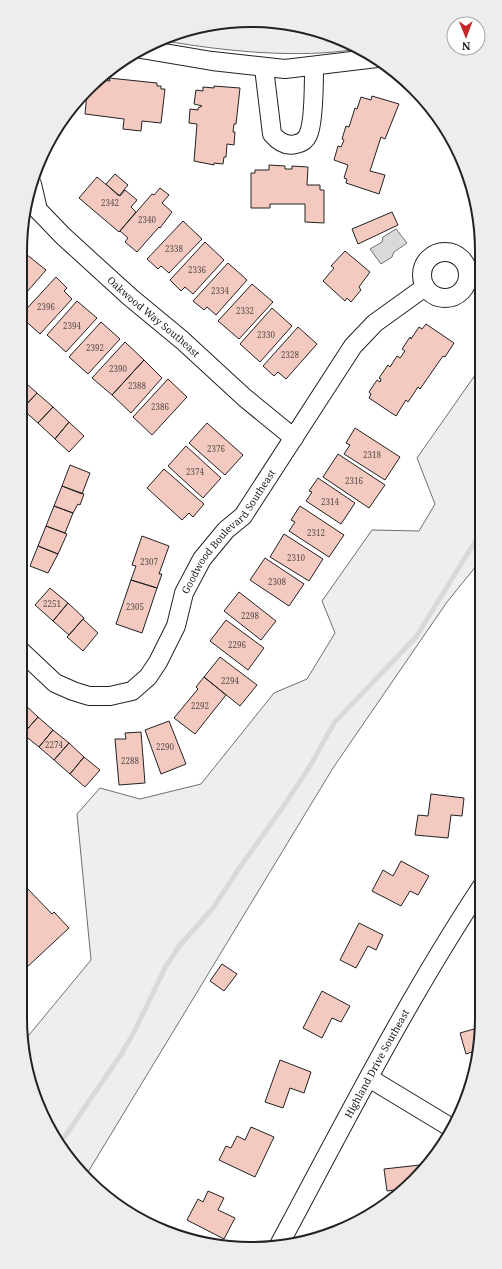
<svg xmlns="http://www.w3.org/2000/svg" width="502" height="1269" viewBox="0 0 502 1269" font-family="'Noto Serif',serif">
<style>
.green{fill:#eee;stroke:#6f6f6f}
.water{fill:#d9d9d9;stroke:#6f6f6f}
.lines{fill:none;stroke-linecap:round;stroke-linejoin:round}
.stream{stroke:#d9d9d9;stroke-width:5}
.building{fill:#f3c9c0;stroke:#222}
.minor-casing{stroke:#222;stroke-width:20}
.minor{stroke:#fff;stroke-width:18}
.labels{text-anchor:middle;stroke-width:3;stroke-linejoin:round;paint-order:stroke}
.number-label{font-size:8px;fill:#564c4a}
.street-label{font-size:10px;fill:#222;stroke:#fff}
.rim{fill:none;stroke:#222;stroke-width:2}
</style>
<rect width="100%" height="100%" fill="#fff"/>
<path class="green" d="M 221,22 L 311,28 L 357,49 C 299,59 223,51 166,41 Z
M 480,368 L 481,560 L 447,602 L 333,768 L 85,1177 L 77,1170 L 32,1092 L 24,1041 L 91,960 L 77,814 L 100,788 L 140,799 L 201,784 L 274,693 L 307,679 L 335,633 L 322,601 L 372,530 L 419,531 L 435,504 L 417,458 Z"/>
<path class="water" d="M 396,229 L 407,243 L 394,252 L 392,257 L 381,264 L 370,249 L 382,242 L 383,237 Z"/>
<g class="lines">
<path class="stream" d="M 61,1142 L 122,1053 L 134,1032 L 166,966 L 180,945 L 213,908 L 240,867 L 283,807 L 310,766 L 334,723 L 416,637 L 481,532"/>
</g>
<path class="building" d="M 109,78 L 157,83 L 157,86 L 161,86 L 161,89 L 165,89 L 161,123 L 142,121 L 141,131 L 123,129 L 124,119 L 85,114 L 87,93 L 102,80 L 110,81 Z
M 214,86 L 240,88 L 236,124 L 234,124 L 233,132 L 235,132 L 234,145 L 227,144 L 226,157 L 224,157 L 223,164 L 214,163 L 214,165 L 194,161 L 197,124 L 189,123 L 190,109 L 198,110 L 198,108 L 202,106 L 194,104 L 196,90 L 203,91 L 203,87 L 214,88 Z
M 372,96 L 399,104 L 385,139 L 381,137 L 370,171 L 385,175 L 379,194 L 346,183 L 347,179 L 344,178 L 348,165 L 334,160 L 338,146 L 341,147 L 344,140 L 342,139 L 346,126 L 349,127 L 355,108 L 357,109 L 361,97 L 371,100 Z
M 269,165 L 285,166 L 285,169 L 292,169 L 292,166 L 308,167 L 307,185 L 320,185 L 320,190 L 324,190 L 324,223 L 305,222 L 305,204 L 270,204 L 270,208 L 251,208 L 251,173 L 255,173 L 255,170 L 269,170 Z
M 115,174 L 128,185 L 119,196 L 106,184 Z
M 97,177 L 120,196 L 125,190 L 137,200 L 131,207 L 136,212 L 119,232 L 79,198 Z
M 160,188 L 169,195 L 162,203 L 172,212 L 160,228 L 159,227 L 137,252 L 125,242 L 128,238 L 120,231 L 152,194 L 154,195 Z
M 392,212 L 398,225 L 358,244 L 352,229 Z
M 183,221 L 202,239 L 169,273 L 161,266 L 158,269 L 147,259 Z
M 205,242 L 224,260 L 193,294 L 185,287 L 181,291 L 170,280 Z
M 20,251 L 25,255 L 20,261 Z
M 345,251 L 370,272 L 359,287 L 361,290 L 351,302 L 347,298 L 345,301 L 323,281 L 334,268 L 331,266 Z
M 26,254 L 46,270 L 20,300 L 20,261 Z
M 228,263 L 247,280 L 216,315 L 207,307 L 204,310 L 193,301 Z
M 56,277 L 67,288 L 64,291 L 72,299 L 40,334 L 20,316 Z
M 252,284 L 273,302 L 239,339 L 218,321 Z
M 77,301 L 97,318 L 66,352 L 47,335 Z
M 272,308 L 292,326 L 260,362 L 240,344 Z
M 101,322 L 120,339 L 88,374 L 69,357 Z
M 426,324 L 454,343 L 445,357 L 443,356 L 420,389 L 418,387 L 408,402 L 406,400 L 396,416 L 369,398 L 371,394 L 369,392 L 377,380 L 380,382 L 381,379 L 379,378 L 388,365 L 390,367 L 397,356 L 400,358 L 405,351 L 402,349 L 410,337 L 411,339 L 419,327 L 422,329 Z
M 298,327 L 317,344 L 286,379 L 278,372 L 274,376 L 263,366 Z
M 125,342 L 144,360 L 112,395 L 92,378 Z
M 144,360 L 162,378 L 131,413 L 112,395 Z
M 168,379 L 187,397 L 152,435 L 133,417 Z
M 20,380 L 26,385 L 27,384 L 37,393 L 22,409 L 20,407 Z
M 37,393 L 53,407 L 38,423 L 22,409 Z
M 53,407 L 69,422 L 55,439 L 38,423 Z
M 69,422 L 84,436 L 69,452 L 55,439 Z
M 207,423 L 243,455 L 225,475 L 189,443 Z
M 355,428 L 400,457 L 385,480 L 344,454 L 350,445 L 346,443 Z
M 186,446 L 221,478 L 203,498 L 168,466 Z
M 338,454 L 385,485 L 369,508 L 323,477 Z
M 70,465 L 90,473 L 82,494 L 62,486 Z
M 164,469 L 204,504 L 193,517 L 189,513 L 182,520 L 147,488 Z
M 318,478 L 355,503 L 341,524 L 306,501 L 312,492 L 309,491 Z
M 62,486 L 84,494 L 80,505 L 78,504 L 73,513 L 54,506 Z
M 54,506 L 73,513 L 65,533 L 46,526 Z
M 300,506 L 344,535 L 329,557 L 289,531 L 295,522 L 291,520 Z
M 46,526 L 67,534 L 58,554 L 38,546 Z
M 284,534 L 323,559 L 309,581 L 270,557 Z
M 142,536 L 169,546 L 159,574 L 162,574 L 157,588 L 131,580 L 136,566 L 132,565 Z
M 38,546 L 58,554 L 48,573 L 30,566 Z
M 265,558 L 304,584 L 289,606 L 250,580 Z
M 131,580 L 157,588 L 142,633 L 116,624 Z
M 50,588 L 68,603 L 53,621 L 35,605 Z
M 239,592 L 276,621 L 261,640 L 224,611 Z
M 68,603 L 84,618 L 69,635 L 53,621 Z
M 83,619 L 98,633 L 83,651 L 67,637 Z
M 226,620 L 264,648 L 248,670 L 210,641 Z
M 220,657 L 257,685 L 240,706 L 204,677 Z
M 204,677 L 226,695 L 195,734 L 174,718 L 198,689 L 196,687 Z
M 23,703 L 38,717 L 23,734 L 20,731 L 20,706 Z
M 38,717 L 53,730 L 39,747 L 23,734 Z
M 169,721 L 186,764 L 161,774 L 145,730 Z
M 53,730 L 69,743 L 54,760 L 39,747 Z
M 141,732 L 145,783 L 119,785 L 115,739 L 126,739 L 125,733 Z
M 69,743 L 84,757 L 70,774 L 54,760 Z
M 84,757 L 100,770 L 85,787 L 70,774 Z
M 431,794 L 464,798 L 462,816 L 451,815 L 448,838 L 415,835 L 418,815 L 428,816 Z
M 401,861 L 429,876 L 418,895 L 410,891 L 401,906 L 372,891 L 383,870 L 393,876 Z
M 25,886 L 52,914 L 54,912 L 69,928 L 25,969 L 20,964 L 20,890 Z
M 359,923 L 383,935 L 376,950 L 368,946 L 356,968 L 340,960 Z
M 222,964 L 237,974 L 224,991 L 210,981 Z
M 322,991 L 350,1006 L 341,1022 L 332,1018 L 322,1038 L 303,1028 Z
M 481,1027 L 477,1058 L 475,1051 L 466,1054 L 460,1033 Z
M 280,1060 L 311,1072 L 304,1093 L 290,1088 L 283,1108 L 265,1102 Z
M 251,1127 L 274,1137 L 255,1177 L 219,1160 L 226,1146 L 231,1148 L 237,1136 L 245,1140 Z
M 429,1164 L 401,1189 L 387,1191 L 384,1169 Z
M 208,1191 L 224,1198 L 218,1210 L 235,1218 L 224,1239 L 187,1220 L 198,1199 L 203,1202 Z"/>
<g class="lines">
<g class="minor-casing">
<g id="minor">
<path d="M 141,49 L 212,61 L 285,69 L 377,58"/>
<path d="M 264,68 L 272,134 C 278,141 286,147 296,144 C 301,143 306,140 308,135 C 314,124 314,81 314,66"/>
<path id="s1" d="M 32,184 L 38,210 L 63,236 L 130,297 L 182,340 L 245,398 L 294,438"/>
<circle cx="445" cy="275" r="23"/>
<path id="s2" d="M 20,650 L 55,683 L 73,691 L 89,696 L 110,696 L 132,691 L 148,677 L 158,662 L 176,626 L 184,593 L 202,559 L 226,530 L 243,516 L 353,346 L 375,323 L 425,287"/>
<path d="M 369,1078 L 450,1127"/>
<path id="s3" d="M 279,1245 C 344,1124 406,1001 482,886"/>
</g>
</g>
<use href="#minor" class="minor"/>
</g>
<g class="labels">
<g class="number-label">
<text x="110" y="206">2342</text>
<text x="147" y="223">2340</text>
<text x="174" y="252">2338</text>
<text x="197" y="273">2336</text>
<text x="220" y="294">2334</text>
<text x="46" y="310">2396</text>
<text x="245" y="314">2332</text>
<text x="72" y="329">2394</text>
<text x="266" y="338">2330</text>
<text x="95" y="351">2392</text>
<text x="290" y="358">2328</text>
<text x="118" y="372">2390</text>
<text x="137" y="389">2388</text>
<text x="160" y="410">2386</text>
<text x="216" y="452">2376</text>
<text x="372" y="458">2318</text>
<text x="195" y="475">2374</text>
<text x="354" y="484">2316</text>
<text x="330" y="505">2314</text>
<text x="316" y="536">2312</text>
<text x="296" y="561">2310</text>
<text x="149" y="565">2307</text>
<text x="277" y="585">2308</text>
<text x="52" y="607">2251</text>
<text x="135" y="610">2305</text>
<text x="250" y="619">2298</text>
<text x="237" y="648">2296</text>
<text x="230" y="684">2294</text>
<text x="200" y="709">2292</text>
<text x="54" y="748">2274</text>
<text x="165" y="750">2290</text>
<text x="130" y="764">2288</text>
</g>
<g class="street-label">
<text dy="4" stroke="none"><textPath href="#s1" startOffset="184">Oakwood Way Southeast</textPath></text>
<text dy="4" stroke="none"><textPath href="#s2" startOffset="318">Goodwood Boulevard Southeast</textPath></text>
<text dy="4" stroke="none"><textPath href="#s3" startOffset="206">Highland Drive Southeast</textPath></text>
</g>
</g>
<path d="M0 0H502V1269H0ZM251 27H251A224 224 0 0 1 475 251V1018A224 224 0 0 1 251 1242H251A224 224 0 0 1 27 1018V251A224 224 0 0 1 251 27Z" fill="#ededed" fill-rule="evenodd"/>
<path class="rim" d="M251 27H251A224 224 0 0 1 475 251V1018A224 224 0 0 1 251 1242H251A224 224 0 0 1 27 1018V251A224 224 0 0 1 251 27Z"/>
<g transform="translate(466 36) rotate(179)"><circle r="19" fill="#ffffff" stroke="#a7a7a7"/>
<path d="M0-3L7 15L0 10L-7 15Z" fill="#c62828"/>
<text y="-6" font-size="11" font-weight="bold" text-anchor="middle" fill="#222222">N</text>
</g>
</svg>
